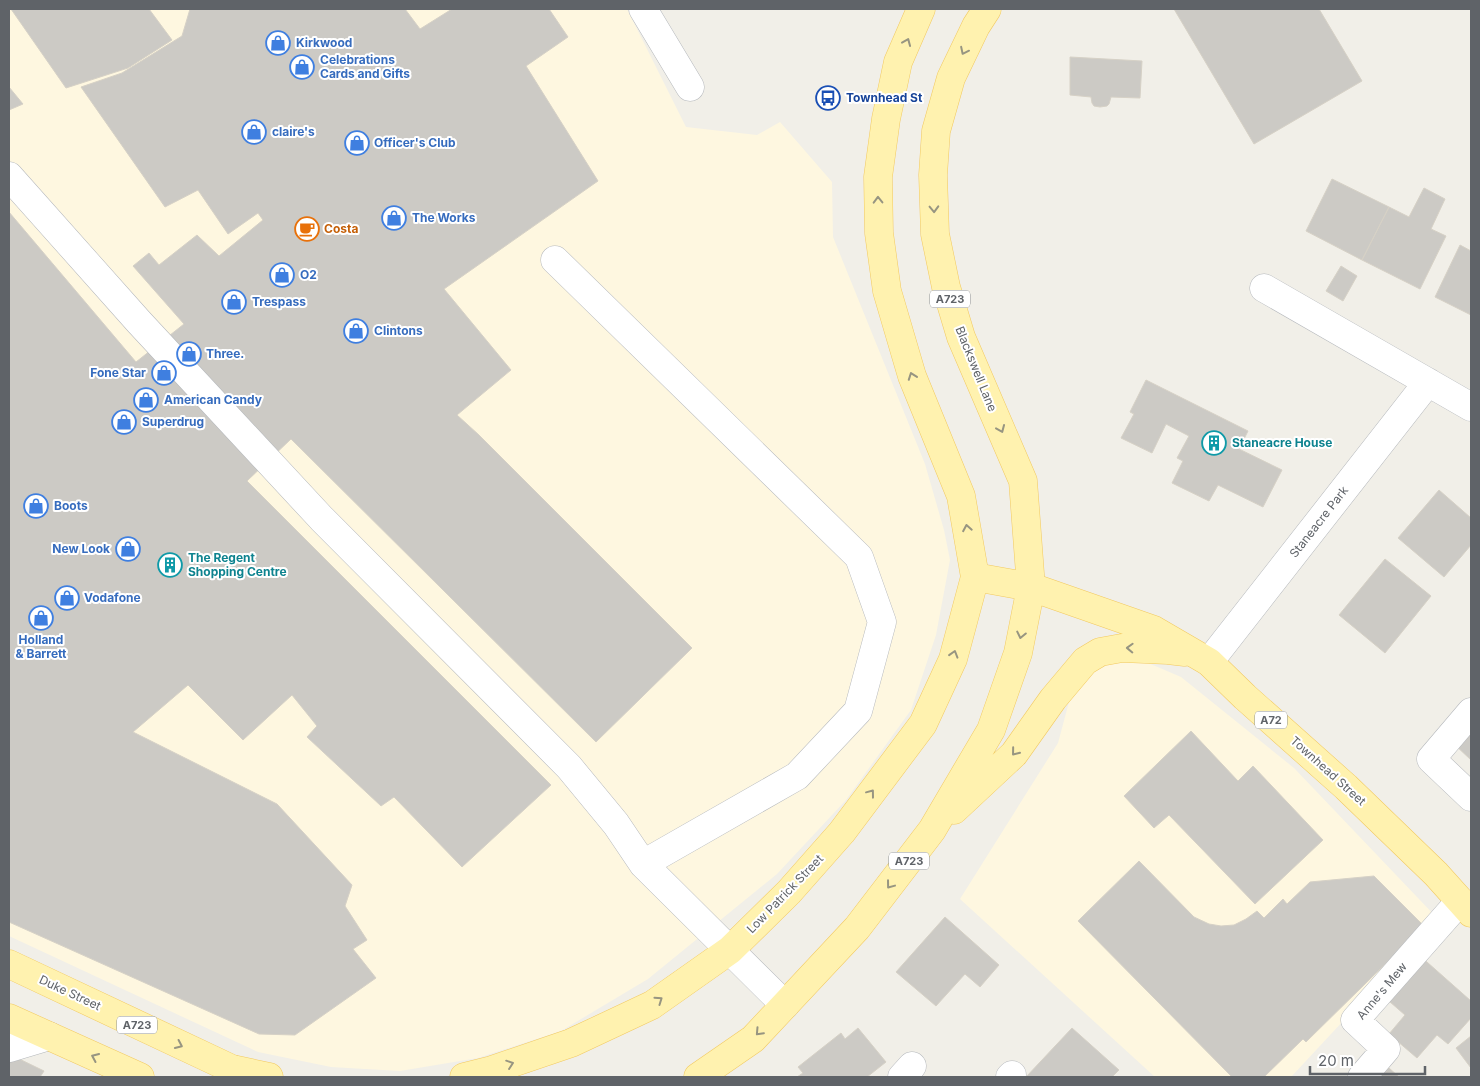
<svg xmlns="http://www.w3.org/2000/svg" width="1480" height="1086" viewBox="0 0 1480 1086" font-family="Inter,sans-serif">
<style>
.commercial{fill:#fef7e0}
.building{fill:#cccac5;stroke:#d6d1c6}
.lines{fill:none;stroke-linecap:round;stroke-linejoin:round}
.minor-casing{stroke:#b5b8bc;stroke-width:29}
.major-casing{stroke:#f2c960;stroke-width:29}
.minor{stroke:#fff;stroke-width:28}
.major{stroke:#fff2af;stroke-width:28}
.oneway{stroke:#979581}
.labels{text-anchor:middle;stroke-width:4;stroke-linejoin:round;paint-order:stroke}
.shield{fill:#fff;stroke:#8f9295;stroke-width:1}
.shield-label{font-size:11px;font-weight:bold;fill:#5f6368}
.shop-label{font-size:12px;font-weight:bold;fill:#366cbe;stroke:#fff;text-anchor:start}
.transit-label{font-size:12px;font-weight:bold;fill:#164399;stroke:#fff;text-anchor:start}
.food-label{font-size:12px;font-weight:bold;fill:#c56008;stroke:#fff;text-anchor:start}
.street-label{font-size:12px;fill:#5f6368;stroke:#fff}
.culture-label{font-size:12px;font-weight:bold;fill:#0d838f;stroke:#fff;text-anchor:start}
</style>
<rect width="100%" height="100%" fill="#f1efe8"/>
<path class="commercial" d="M 9,9 L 627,9 L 686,127 L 757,135 L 780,122 L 832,182 L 833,237 L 925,464 L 944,530 L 950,560 L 936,635 L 911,710 L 846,800 L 777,874 L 648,979 L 561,1031 L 478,1058 L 400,1071 L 331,1067 L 258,1052 L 9,936 Z
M 1110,659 L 1139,659 L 1181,677 L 1294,768 L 1438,919 L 1291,1077 L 1155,1077 L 960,899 L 1058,743 L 1069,702 L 1079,678 Z"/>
<path class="building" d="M 11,9 L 149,9 L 172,40 L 128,68 L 66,88 Z
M 190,9 L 405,9 L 420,29 L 452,9 L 549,9 L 568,37 L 526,66 L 598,181 L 444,289 L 511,370 L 457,415 L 479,435 L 692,648 L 596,742 L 291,439 L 247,481 L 551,785 L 462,867 L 394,797 L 381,806 L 307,737 L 317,726 L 292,695 L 243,740 L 188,685 L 133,732 L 277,804 L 352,885 L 345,906 L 367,940 L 353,949 L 376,978 L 295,1035 L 259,1034 L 9,922 L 9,212 L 136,362 L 184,324 L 133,266 L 149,253 L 159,265 L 197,235 L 219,256 L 263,220 L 258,213 L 228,234 L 198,190 L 165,207 L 81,87 L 122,73 L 182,36 Z
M 1174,9 L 1319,9 L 1362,81 L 1254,144 Z
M 1070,57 L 1142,61 L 1140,98 L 1111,97 L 1109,104 L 1107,106 L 1100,107 L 1094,106 L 1092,103 L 1091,97 L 1070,95 Z
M 9,87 L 23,104 L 9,110 Z
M 1332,179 L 1389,207 L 1362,260 L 1306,231 Z
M 1424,188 L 1445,199 L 1431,229 L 1446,236 L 1420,289 L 1362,260 L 1389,207 L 1409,217 Z
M 1460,245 L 1471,251 L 1471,315 L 1435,297 Z
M 1341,266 L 1357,276 L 1343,301 L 1326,291 Z
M 1146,380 L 1248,431 L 1239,449 L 1282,470 L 1263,507 L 1218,485 L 1209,501 L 1172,483 L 1183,461 L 1177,458 L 1189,436 L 1166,424 L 1152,453 L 1121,438 L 1134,414 L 1130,412 Z
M 1439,490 L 1471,518 L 1471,545 L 1444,577 L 1398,538 Z
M 1385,559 L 1431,596 L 1385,653 L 1339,615 Z
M 1471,724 L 1471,760 L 1453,743 Z
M 1191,731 L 1238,781 L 1253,766 L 1323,840 L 1255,904 L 1169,815 L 1154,828 L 1124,796 Z
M 1139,861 L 1194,917 L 1209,924 L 1221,926 L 1234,925 L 1246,919 L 1257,911 L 1264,918 L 1283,899 L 1287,904 L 1310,882 L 1374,876 L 1424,926 L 1306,1042 L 1303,1039 L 1264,1077 L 1232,1077 L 1078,921 Z
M 945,917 L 999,965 L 980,987 L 965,974 L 936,1006 L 896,972 Z
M 1410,947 L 1471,1001 L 1471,1018 L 1448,1044 L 1437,1035 L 1417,1058 L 1389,1034 L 1405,1015 L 1374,988 Z
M 858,1028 L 886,1062 L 867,1077 L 797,1077 L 803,1073 L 798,1067 L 841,1033 L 845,1039 Z
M 1072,1028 L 1119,1070 L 1112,1077 L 1026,1077 Z
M 1471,1036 L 1471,1068 L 1456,1048 Z
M 9,1054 L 44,1071 L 40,1077 L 9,1077 Z
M 1389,1068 L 1399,1077 L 1381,1077 Z"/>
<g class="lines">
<g class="minor-casing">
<path id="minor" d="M 643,9 L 690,87
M 9,176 L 139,322 L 322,519 L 569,767 L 616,824 L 643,864 L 785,1005
M 555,260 L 859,557 L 882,622 L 858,711 L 797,776 L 643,864
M 1264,288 L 1471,407
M 1209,662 L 1428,382
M 1471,712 L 1431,759 L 1471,797
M 9,1048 L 49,1036
M 902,1077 L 912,1066
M 1010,1077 L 1012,1075
M 1362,1077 L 1386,1049 L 1355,1020 L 1460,901"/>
</g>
<g class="major-casing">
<path id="major" d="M 975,577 L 1031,587 L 1154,630 L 1209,662 L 1245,697 L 1346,787 L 1436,874 L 1471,913
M 954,810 L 1014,754 L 1053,699 L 1085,661 L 1100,652 L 1122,648 L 1168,650 L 1185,652
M 9,964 L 232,1069 L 269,1077
M 9,1018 L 140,1077
M 464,1077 L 492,1070 L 571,1043 L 652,1005 L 730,950 L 789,892 L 842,832 L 923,724 L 953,659 L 975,577 L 961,496 L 912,376 L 887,291 L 879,233 L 878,177 L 886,119 L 898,62 L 921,9
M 698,1077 L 753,1039 L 857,928 L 932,830 L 991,730 L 1018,653 L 1031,587 L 1023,481 L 961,337 L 946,287 L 935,234 L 933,175 L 936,131 L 951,78 L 976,26 L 987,9"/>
</g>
<use href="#minor" class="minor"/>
<use href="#major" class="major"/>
</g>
<defs><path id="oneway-chevron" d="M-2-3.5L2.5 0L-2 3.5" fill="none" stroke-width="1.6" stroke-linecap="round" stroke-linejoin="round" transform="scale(1.25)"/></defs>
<g class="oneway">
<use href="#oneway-chevron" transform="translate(907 42) rotate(-67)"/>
<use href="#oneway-chevron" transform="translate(964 51) rotate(116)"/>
<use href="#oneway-chevron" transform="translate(878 200) rotate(-91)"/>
<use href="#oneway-chevron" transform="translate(934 209) rotate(88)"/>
<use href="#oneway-chevron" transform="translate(912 376) rotate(-110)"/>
<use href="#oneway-chevron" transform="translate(1001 429) rotate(67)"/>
<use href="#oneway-chevron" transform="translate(967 528) rotate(-100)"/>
<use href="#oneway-chevron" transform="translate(1021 635) rotate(102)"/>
<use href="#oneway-chevron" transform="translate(1130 648) rotate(-178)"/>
<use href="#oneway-chevron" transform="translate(954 654) rotate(-73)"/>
<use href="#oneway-chevron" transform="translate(1015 752) rotate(129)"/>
<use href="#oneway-chevron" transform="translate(871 793) rotate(-53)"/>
<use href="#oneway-chevron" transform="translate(890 885) rotate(127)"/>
<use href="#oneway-chevron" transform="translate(659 1000) rotate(-35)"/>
<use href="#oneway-chevron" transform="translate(759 1032) rotate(133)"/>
<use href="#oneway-chevron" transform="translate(179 1045) rotate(25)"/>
<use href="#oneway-chevron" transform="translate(95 1057) rotate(-156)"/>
<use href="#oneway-chevron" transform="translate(510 1064) rotate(-19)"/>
</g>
<defs>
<g id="shop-ring" transform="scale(1.25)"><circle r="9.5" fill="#fff" stroke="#3f7fe0" stroke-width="1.5"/><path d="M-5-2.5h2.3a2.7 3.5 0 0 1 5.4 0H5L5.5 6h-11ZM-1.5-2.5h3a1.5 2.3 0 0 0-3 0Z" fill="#3f7fe0"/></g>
<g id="bus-ring" transform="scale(1.25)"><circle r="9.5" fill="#fff" stroke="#1a4fb4" stroke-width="1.5"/><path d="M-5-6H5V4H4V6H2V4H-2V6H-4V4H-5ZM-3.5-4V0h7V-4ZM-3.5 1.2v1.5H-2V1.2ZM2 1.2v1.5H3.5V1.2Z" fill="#1a4fb4"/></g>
<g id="cafe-ring" transform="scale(1.25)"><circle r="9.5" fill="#fff" stroke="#e8710a" stroke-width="1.5"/><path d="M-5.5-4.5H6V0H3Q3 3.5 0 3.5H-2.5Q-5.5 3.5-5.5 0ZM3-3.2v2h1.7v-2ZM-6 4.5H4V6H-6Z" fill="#e8710a"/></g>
<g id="building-ring" transform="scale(1.25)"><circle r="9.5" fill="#fff" stroke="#0f9aa8" stroke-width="1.5"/><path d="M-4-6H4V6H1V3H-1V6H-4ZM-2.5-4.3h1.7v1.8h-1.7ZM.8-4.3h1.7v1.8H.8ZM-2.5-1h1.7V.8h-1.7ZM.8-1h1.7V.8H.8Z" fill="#0f9aa8"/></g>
</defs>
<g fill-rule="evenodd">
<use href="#shop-ring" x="278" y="43"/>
<use href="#shop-ring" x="302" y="67"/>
<use href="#bus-ring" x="828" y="98"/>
<use href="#shop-ring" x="254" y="132"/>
<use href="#shop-ring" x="357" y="143"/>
<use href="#shop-ring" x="394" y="218"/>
<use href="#cafe-ring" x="307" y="229"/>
<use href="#shop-ring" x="282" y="275"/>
<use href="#shop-ring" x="234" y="302"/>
<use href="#shop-ring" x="356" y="331"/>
<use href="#shop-ring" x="189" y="354"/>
<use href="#shop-ring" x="164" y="373"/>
<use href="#shop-ring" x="146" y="400"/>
<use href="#shop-ring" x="124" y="422"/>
<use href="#building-ring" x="1214" y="443"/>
<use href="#shop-ring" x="36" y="506"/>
<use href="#shop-ring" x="128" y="549"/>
<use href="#building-ring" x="170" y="565"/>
<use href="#shop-ring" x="67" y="598"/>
<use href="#shop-ring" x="41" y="618"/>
</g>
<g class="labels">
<g class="shield">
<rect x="930" y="290.5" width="40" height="17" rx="4"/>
<rect x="1255" y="711.5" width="32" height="17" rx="4"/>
<rect x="889" y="852.5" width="40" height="17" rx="4"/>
<rect x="117" y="1016.5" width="40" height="17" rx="4"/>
</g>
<g class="shield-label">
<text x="950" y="303">A723</text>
<text x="1271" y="724">A72</text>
<text x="909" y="865">A723</text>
<text x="137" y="1029">A723</text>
</g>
<g class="shop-label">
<text x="296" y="47">Kirkwood</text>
<text x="320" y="64">Celebrations<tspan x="320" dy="14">Cards and Gifts</tspan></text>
<text x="272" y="136">claire's</text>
<text x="374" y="147">Officer's Club</text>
<text x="412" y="222">The Works</text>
<text x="300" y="279">O2</text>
<text x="252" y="306">Trespass</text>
<text x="374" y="335">Clintons</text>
<text x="206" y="358">Three.</text>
<text x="146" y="377" text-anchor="end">Fone Star</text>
<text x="164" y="404">American Candy</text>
<text x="142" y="426">Superdrug</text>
<text x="54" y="510">Boots</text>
<text x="110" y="553" text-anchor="end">New Look</text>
<text x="84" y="602">Vodafone</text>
<text x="41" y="644" text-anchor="middle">Holland<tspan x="41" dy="14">&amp; Barrett</tspan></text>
</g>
<g class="transit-label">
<text x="846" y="102">Townhead St</text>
</g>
<g class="food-label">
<text x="324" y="233">Costa</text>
</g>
<g class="street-label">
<text transform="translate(976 369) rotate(68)" y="4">Blackswell Lane</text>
<text transform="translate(1319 522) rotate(-52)" y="4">Staneacre Park</text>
<text transform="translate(1328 771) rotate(42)" y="4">Townhead Street</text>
<text transform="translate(785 894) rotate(-46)" y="4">Low Patrick Street</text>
<text transform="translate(1382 991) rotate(-50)" y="4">Anne's Mew</text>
<text transform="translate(70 993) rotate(25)" y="4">Duke Street</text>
</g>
<g class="culture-label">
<text x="1232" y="447">Staneacre House</text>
<text x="188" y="562">The Regent<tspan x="188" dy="14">Shopping Centre</tspan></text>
</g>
</g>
<rect width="1480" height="1086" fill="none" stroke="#5f6368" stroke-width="20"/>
<path d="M1310 1066v8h115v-8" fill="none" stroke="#5f6368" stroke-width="2.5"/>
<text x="1318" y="1066" font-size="15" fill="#5f6368" stroke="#ffffff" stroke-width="4" paint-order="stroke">20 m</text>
</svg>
